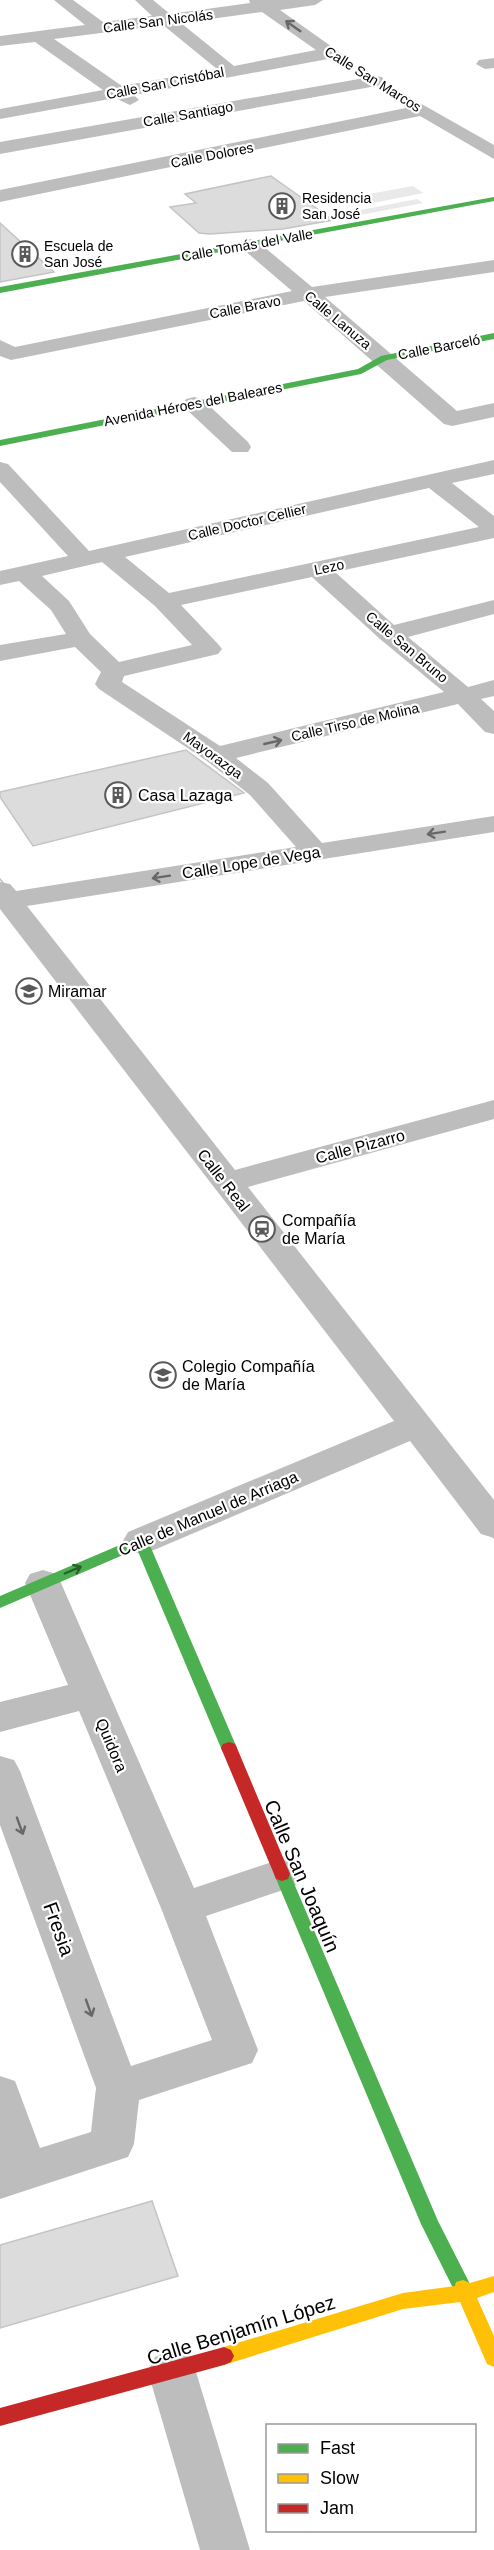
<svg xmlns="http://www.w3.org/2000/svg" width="494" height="2550" viewBox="0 0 494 2550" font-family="Arial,sans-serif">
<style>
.green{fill:#e9e9e9}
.building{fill:#dcdcdc;stroke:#c4c4c4;stroke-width:1.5}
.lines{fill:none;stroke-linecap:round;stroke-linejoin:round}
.street{fill:#bdbdbd;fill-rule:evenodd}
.fast{fill:#4caf50;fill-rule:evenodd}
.slow{fill:#ffc107;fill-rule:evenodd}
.jam{fill:#c62828;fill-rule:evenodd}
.tram{stroke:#bdbdbd;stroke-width:1.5}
.oneway{stroke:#686868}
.oneway2{stroke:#2a602c}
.labels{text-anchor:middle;stroke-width:4.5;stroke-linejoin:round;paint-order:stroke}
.far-street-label{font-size:14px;fill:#000;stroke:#fff}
.far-poi-label{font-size:14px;fill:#000;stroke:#fff;text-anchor:start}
.poi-label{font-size:16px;fill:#000;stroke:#fff;text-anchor:start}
.street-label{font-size:16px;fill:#000;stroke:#fff}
.near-street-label{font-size:20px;fill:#000;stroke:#fff}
</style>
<rect width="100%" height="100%" fill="#fff"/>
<path class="green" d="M 413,186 L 423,193 L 358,206 L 347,198 Z
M 417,199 L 423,203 L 350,217 L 345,213 Z"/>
<path class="building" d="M 271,176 L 333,220 L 283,229 L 210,234 L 199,233 L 170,207 L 196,203 L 185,194 Z
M 0,223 L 54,272 L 0,282 Z
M 186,750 L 244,793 L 33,846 L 0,797 L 0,792 Z
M 152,2201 L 178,2276 L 0,2328 L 0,2245 Z"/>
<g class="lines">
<path class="street" d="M 54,0 L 73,0 L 103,22 L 152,16 L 135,0 L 153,0 L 170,14 L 250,3 L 249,0 L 323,0 L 315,5 L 280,10 L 349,59 L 340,64 L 328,59 L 134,95 L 139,100 L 130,105 L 115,98 L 0,119 L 0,109 L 103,90 L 35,42 L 0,46 L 0,36 L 85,25 ZM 262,12 L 316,50 L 234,66 L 181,23 ZM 163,25 L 217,69 L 122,86 L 54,39 Z
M 494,58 L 494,68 L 485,69 L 476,64 L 479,60 Z
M 376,76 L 382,77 L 385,81 L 382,85 L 0,154 L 0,142 Z
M 404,94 L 494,145 L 494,159 L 420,116 L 0,202 L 0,190 L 406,108 L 395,99 Z
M 250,239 L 257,241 L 312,287 L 494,260 L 494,272 L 325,297 L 457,411 L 494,403 L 494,417 L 452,426 L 444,424 L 304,301 L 11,360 L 0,356 L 0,340 L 15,347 L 292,291 L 243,249 L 240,245 L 243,241 Z
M 194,397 L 202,399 L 248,442 L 251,447 L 248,452 L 232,452 L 186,409 L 183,404 L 186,399 Z
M 494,460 L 494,474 L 452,483 L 494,516 L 494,538 L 335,572 L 394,625 L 494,600 L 494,614 L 408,637 L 468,687 L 494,680 L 494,696 L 481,699 L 494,711 L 494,734 L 485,732 L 458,704 L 236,758 L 268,783 L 322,843 L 494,816 L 494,832 L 27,906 L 235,1170 L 494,1100 L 494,1119 L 248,1187 L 494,1500 L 494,1538 L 481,1534 L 410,1441 L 154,1550 L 141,1554 L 128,1550 L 123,1541 L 128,1532 L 394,1421 L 0,909 L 0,882 L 10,884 L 16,891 L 296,847 L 250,795 L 207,761 L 99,689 L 95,684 L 101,672 L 75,647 L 0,661 L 0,645 L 66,634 L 51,610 L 19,581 L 0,585 L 0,571 L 68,556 L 0,482 L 0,462 L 8,464 L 89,551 ZM 429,488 L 479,527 L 169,593 L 125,557 ZM 102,562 L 155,606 L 192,645 L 119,662 L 90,634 L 69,601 L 42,576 ZM 312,577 L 380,639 L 444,692 L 220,746 L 122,682 L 124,676 L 218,654 L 222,649 L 218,644 L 181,605 Z
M 43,1570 L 56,1574 L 61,1583 L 194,1888 L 281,1859 L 295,1864 L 301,1875 L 295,1886 L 206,1916 L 258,2050 L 252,2063 L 139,2100 L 134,2144 L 128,2157 L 0,2199 L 0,2076 L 15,2081 L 40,2148 L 91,2132 L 96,2088 L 0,1825 L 0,1756 L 14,1760 L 20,1771 L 131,2066 L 212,2040 L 161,1908 L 79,1711 L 0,1732 L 0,1702 L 68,1685 L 25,1583 L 30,1574 Z
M 172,2350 L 189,2357 L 196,2372 L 250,2550 L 200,2550 L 148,2372 L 155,2357 Z"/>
<path class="fast" d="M 494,197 L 494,201 L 0,293 L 0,287 Z
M 494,333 L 494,339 L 387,360 L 361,374 L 0,446 L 0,440 L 358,369 L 381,356 Z
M 141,1536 L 146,1537 L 148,1541 L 237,1748 L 235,1752 L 229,1754 L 223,1752 L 221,1748 L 137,1549 L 0,1608 L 0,1596 Z
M 282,1867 L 288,1869 L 290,1874 L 438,2221 L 472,2288 L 470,2294 L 463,2296 L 456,2294 L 421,2224 L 274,1874 L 276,1869 Z"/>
<path class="slow" d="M 494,2276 L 494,2292 L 477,2298 L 494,2336 L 494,2367 L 487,2364 L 460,2302 L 403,2309 L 224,2365 L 217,2362 L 214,2356 L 217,2350 L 224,2347 L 403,2293 L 455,2286 L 456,2282 L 463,2280 L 470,2283 Z"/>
<path class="jam" d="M 229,1742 L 235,1744 L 237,1748 L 290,1874 L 288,1879 L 282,1881 L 276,1879 L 274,1874 L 221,1748 L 223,1744 Z
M 224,2347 L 231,2350 L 234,2356 L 231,2362 L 224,2365 L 0,2426 L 0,2408 Z"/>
<path class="tram" d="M 0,879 L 494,1514
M 0,902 L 216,1186 L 494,1538"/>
</g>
<defs><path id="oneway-shaft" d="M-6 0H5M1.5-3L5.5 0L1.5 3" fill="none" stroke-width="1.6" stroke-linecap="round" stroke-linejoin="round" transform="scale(1.5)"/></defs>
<g class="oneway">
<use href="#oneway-shaft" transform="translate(293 26) rotate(-145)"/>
<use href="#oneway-shaft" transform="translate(273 742) rotate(-13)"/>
<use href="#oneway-shaft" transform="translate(436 833) rotate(171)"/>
<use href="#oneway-shaft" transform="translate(161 877) rotate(171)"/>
<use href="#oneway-shaft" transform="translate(20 1826) rotate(70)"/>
<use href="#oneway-shaft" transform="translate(89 2008) rotate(70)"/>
</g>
<use class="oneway2" href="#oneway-shaft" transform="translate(73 1570) rotate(-23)"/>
<defs>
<g id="building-ring" transform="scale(1.35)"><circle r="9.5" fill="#fff" stroke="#595959" stroke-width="1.5"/><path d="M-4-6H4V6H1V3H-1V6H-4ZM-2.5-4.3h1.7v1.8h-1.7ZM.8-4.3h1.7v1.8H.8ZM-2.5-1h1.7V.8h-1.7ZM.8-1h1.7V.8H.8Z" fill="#595959"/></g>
<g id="school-ring" transform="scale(1.35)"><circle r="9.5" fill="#fff" stroke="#595959" stroke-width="1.5"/><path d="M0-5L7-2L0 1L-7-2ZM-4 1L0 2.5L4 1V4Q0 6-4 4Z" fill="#595959"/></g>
<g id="station-ring" transform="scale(1.35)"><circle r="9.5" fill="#fff" stroke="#595959" stroke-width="1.5"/><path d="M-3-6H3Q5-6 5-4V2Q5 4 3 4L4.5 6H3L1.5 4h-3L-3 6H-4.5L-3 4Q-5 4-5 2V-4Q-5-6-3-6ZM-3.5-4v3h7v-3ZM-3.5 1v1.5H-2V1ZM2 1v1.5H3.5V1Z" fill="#595959"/></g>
</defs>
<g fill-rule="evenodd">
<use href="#building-ring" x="282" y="206"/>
<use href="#building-ring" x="25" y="254"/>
<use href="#building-ring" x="118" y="795"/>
<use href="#school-ring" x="29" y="991"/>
<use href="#station-ring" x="262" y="1229"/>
<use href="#school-ring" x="163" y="1375"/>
</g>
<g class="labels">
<g class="far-street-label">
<text transform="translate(158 21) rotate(-7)" y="5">Calle San Nicolás</text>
<text transform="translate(373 79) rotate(32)" y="5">Calle San Marcos</text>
<text transform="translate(165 83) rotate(-11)" y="5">Calle San Cristóbal</text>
<text transform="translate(188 114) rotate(-10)" y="5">Calle Santiago</text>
<text transform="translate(212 155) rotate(-11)" y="5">Calle Dolores</text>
<text transform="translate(247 245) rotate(-10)" y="5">Calle Tomás del Valle</text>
<text transform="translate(245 307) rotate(-11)" y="5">Calle Bravo</text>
<text transform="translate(338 320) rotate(40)" y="5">Calle Lanuza</text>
<text transform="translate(439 347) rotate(-11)" y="5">Calle Barceló</text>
<text transform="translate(193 404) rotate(-11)" y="5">Avenida Héroes del Baleares</text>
<text transform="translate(247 522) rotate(-13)" y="5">Calle Doctor Cellier</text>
<text transform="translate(329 567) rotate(-12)" y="5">Lezo</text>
<text transform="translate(407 647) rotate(40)" y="5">Calle San Bruno</text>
<text transform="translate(355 722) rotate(-13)" y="5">Calle Tirso de Molina</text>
<text transform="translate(213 755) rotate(36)" y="5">Mayorazga</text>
</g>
<g class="far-poi-label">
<text x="302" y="203">Residencia<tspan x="302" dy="16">San José</tspan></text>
<text x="44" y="251">Escuela de<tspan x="44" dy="16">San José</tspan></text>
</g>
<g class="poi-label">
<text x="138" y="801">Casa Lazaga</text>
<text x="48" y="997">Miramar</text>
<text x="282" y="1226">Compañía<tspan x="282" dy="18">de María</tspan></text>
<text x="182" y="1372">Colegio Compañía<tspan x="182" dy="18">de María</tspan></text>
</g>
<g class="street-label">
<text transform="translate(251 862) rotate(-9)" y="6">Calle Lope de Vega</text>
<text transform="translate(360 1146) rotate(-15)" y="6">Calle Pizarro</text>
<text transform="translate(224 1180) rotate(52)" y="6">Calle Real</text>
<text transform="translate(208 1513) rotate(-23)" y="6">Calle de Manuel de Arriaga</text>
<text transform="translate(112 1745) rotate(67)" y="6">Quidora</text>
</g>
<g class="near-street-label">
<text transform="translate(302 1876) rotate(67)" y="7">Calle San Joaquín</text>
<text transform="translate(59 1929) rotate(70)" y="7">Fresia</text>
<text transform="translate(241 2330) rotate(-17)" y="7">Calle Benjamín López</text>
</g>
</g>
<rect x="266" y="2424" width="210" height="108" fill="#ffffff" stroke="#999999" stroke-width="1.5"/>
<rect x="278" y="2444" width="30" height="9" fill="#4caf50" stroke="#999999" stroke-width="1.5"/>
<text x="320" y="2454" font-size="18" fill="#000000">Fast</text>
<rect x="278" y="2474" width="30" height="9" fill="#ffc107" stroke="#999999" stroke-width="1.5"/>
<text x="320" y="2484" font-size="18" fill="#000000">Slow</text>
<rect x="278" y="2504" width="30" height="9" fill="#c62828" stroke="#999999" stroke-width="1.5"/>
<text x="320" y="2514" font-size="18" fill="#000000">Jam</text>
</svg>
